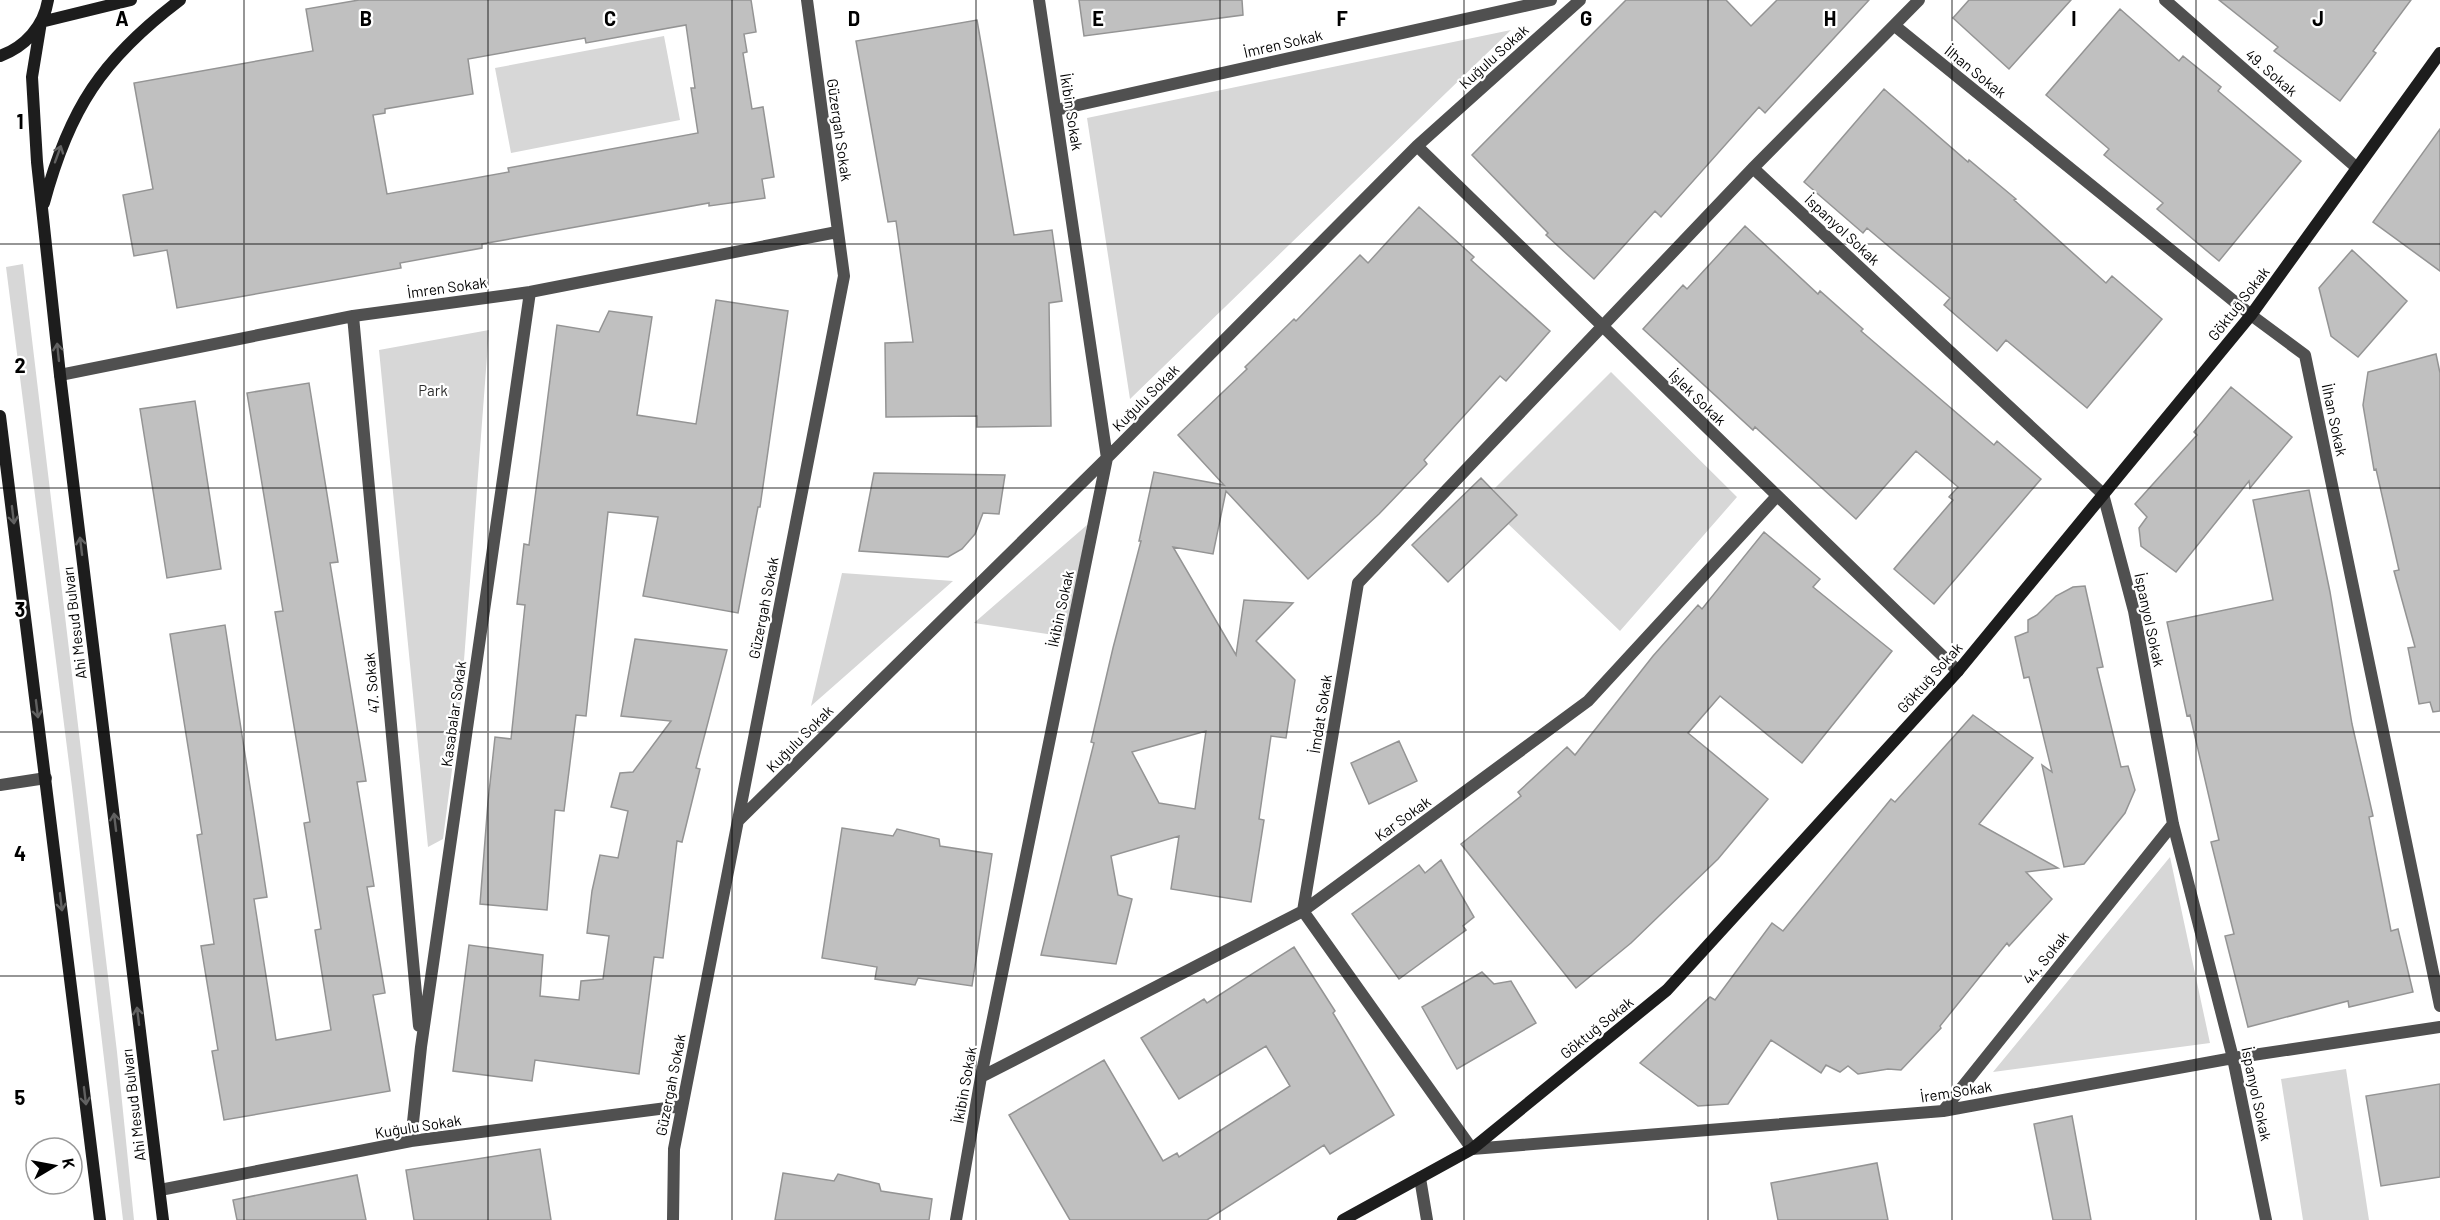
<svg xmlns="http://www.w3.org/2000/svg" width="2440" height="1220" viewBox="0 0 2440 1220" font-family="Barlow,sans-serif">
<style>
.green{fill:#d7d7d7}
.building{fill:#c0c0c0;stroke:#949494;stroke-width:1.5;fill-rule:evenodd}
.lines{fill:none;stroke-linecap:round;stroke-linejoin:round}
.street{stroke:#505050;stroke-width:12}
.secondary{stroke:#1d1d1d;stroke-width:12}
.oneway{stroke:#616161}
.grid{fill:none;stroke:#000;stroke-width:1.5;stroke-opacity:0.55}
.labels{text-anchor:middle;stroke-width:4.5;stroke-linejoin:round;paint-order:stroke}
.street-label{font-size:15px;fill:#000;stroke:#fff}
.park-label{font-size:15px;fill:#2e2e2e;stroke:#fff}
.grid-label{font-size:20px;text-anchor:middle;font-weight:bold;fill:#000;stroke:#fff;stroke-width:4.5;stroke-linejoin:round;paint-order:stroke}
</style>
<rect width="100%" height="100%" fill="#fff"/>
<path class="green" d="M 1511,30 L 1130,399 L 1087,118 Z
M 664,36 L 680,120 L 511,153 L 495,68 Z
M 23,264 L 117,1052 L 134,1220 L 123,1220 L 72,787 L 6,267 Z
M 489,330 L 461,700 L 443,839 L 428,847 L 379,350 Z
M 1611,372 L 1737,497 L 1620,631 L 1483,500 Z
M 1087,525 L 1067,637 L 974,623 Z
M 842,573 L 953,581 L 811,706 Z
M 2170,857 L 2210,1043 L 1993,1072 Z
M 2346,1069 L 2369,1220 L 2303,1220 L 2281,1079 Z"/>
<path class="building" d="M 359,0 L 751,0 L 756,32 L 744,34 L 747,52 L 743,53 L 752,109 L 763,107 L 774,177 L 762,179 L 765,198 L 709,206 L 709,203 L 482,244 L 482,248 L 400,263 L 401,268 L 177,308 L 167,250 L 134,256 L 123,195 L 153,189 L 134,83 L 313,51 L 306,9 ZM 686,25 L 695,88 L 691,88 L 698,133 L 508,168 L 509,172 L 387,194 L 373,115 L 385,113 L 385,109 L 473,94 L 468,59 L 585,38 L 586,43 Z
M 1079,0 L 1242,0 L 1243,15 L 1084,36 Z
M 1626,0 L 1726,0 L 1751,26 L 1777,0 L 1869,0 L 1765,113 L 1759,107 L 1661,217 L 1655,211 L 1594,279 L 1546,235 L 1548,233 L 1472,155 Z
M 1969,0 L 2071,0 L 2009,69 L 1953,18 Z
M 2219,0 L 2411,0 L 2373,51 L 2376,53 L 2340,101 L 2274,51 L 2278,47 Z
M 2120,9 L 2179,61 L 2183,56 L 2221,87 L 2218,91 L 2301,161 L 2219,261 L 2157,209 L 2163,203 L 2104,155 L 2109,149 L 2046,95 Z
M 977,20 L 1014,235 L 1052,230 L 1062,301 L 1049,303 L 1051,426 L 977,427 L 977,416 L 886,417 L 885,343 L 913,342 L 896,221 L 888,222 L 856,41 Z
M 1884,89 L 1968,162 L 1969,160 L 2016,199 L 2014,200 L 2106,283 L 2112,276 L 2162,319 L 2087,408 L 2006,340 L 1997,351 L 1944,305 L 1950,298 L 1867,228 L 1863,233 L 1804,182 Z
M 2440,129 L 2440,271 L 2373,222 Z
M 1419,207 L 1474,257 L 1471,260 L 1550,331 L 1506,381 L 1500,376 L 1424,460 L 1427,464 L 1379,514 L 1308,579 L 1226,491 L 1213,554 L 1173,547 L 1236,655 L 1244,600 L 1293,603 L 1256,641 L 1295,680 L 1286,738 L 1271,736 L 1259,819 L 1264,820 L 1251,902 L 1171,889 L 1179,836 L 1111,856 L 1118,895 L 1132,899 L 1116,964 L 1041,955 L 1094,743 L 1091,742 L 1113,648 L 1141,541 L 1139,541 L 1154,472 L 1224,485 L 1178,435 L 1247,369 L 1245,367 L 1294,319 L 1296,321 L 1360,255 L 1368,263 ZM 1206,731 L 1195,809 L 1159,803 L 1132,752 Z
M 1745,226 L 1818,294 L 1820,291 L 1863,329 L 1861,331 L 1994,445 L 1997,441 L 2041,479 L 1934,604 L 1894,569 L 1953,500 L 1949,497 L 1958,487 L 1916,451 L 1856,519 L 1755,427 L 1753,430 L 1643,329 L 1683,285 L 1687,289 Z
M 2352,250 L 2407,301 L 2358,357 L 2331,336 L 2319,288 Z
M 716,300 L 788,311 L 760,507 L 758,507 L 738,613 L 643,596 L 658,517 L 608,512 L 586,716 L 576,715 L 564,811 L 555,810 L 547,910 L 480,904 L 488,802 L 495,737 L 511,739 L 525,605 L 517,604 L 524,544 L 529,545 L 557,325 L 599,332 L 609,311 L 652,317 L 637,415 L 696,424 Z
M 2436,354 L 2440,373 L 2440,711 L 2433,712 L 2430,702 L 2419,704 L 2408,648 L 2415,647 L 2394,571 L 2399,570 L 2376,469 L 2374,470 L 2363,405 L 2368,372 Z
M 309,383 L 338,562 L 330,563 L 366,781 L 357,782 L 374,886 L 367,887 L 385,993 L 373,995 L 390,1091 L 224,1120 L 212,1051 L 218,1050 L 201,946 L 214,944 L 197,835 L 202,834 L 170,634 L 225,625 L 267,897 L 254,899 L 276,1040 L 331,1030 L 315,930 L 321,929 L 304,823 L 310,822 L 275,612 L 283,611 L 247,393 Z
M 2231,387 L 2292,437 L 2250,488 L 2249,481 L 2176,572 L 2141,546 L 2139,528 L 2147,517 L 2135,504 L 2197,435 L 2194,432 Z
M 195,401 L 221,569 L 167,578 L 140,409 Z
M 874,473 L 1005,475 L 999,514 L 983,513 L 975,534 L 962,549 L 948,557 L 859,551 Z
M 1481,478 L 1517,515 L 1448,582 L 1412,545 Z
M 2309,490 L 2330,592 L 2352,724 L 2373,816 L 2369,817 L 2391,931 L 2398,929 L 2413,992 L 2349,1007 L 2348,1001 L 2248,1027 L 2225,936 L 2234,934 L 2211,842 L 2219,840 L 2190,715 L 2187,716 L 2167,622 L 2273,600 L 2253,500 Z
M 1764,532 L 1820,579 L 1813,587 L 1892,651 L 1802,763 L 1720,696 L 1688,733 L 1768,799 L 1718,859 L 1631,943 L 1576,988 L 1461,844 L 1521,796 L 1518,792 L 1567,747 L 1575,755 L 1653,656 L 1698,605 L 1702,609 Z
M 2085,586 L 2103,667 L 2097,668 L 2121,767 L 2128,766 L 2135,790 L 2125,813 L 2084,864 L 2064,867 L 2042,765 L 2052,772 L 2029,677 L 2024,678 L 2015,637 L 2028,632 L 2028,620 L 2037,615 L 2056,596 L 2073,587 Z
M 635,639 L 727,650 L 696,768 L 700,769 L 682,842 L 677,841 L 663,958 L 654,957 L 639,1074 L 535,1060 L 532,1081 L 453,1071 L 469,945 L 543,955 L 540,996 L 579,1000 L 581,981 L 603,979 L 609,936 L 587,933 L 592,891 L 600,855 L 618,858 L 628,811 L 611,807 L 620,773 L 633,772 L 671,721 L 621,716 Z
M 1973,715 L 2033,758 L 1979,824 L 2058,868 L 2026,872 L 2052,899 L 2009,946 L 2007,943 L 1940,1026 L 1941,1028 L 1901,1070 L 1888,1069 L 1858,1074 L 1848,1066 L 1840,1072 L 1826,1065 L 1821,1073 L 1771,1040 L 1728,1104 L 1698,1106 L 1640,1063 L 1710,997 L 1715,1000 L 1772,923 L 1783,931 L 1891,799 L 1895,802 Z
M 1399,741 L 1417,781 L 1369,804 L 1351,763 Z
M 842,828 L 893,836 L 897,829 L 939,839 L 940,846 L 992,854 L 972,986 L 918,978 L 915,985 L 875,979 L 877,967 L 822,958 Z
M 1441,860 L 1474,917 L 1463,926 L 1466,930 L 1399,979 L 1352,914 L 1419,865 L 1425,873 Z
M 1294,947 L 1335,1011 L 1333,1013 L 1339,1023 L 1394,1115 L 1330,1154 L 1324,1145 L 1207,1220 L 1070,1220 L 1009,1115 L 1104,1060 L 1163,1161 L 1177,1153 L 1179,1157 L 1290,1086 L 1266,1046 L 1179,1099 L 1141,1038 L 1204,999 L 1207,1003 Z
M 1482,972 L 1494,984 L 1511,981 L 1536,1023 L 1457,1069 L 1422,1007 Z
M 2440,1084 L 2440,1177 L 2381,1186 L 2366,1096 Z
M 2072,1116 L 2091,1220 L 2053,1220 L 2034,1124 Z
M 540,1149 L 551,1220 L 414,1220 L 406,1170 Z
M 1877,1163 L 1888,1220 L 1778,1220 L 1771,1183 Z
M 783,1173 L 834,1181 L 838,1174 L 879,1184 L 881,1191 L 932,1199 L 929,1220 L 775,1220 Z
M 357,1175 L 366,1220 L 237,1220 L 233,1200 Z"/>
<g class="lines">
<path class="street" d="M 1919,0 L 1753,168 L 1358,583 L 1303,911 L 1472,1149 L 1943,1111 L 2233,1058 L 2440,1027
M 2165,0 L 2357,168
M 1895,26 L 2251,315 L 2305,355 L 2440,1006
M 1056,110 L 1551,0
M 1417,146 L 1958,671
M 1753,168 L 2103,494 L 2134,611 L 2173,824 L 2233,1058 L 2266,1220
M 353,316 L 419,1026
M 60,375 L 353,316 L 530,292 L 837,232
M 0,785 L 46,778
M 738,821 L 1107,458 L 1417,146 L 1580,0
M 981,1077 L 1303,911 L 1588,701 L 1777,496
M 1943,1111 L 2173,824
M 411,1141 L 421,1047 L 530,292
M 1420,1178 L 1427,1220
M 160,1190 L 411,1141 L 682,1106
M 673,1220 L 674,1149 L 844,276 L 807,0
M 956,1220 L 981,1077 L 1107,458 L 1039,0"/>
<path class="secondary" d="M 131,0 L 41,22 L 32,77 L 37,162 L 60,375 L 163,1220
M 0,56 C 25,47 44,26 48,0
M 44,203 C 69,109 102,59 180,0
M 0,416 L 100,1220
M 1343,1220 L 1472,1149 L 1667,990 L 1958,671 L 2251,315 L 2440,53"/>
</g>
<defs><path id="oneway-shaft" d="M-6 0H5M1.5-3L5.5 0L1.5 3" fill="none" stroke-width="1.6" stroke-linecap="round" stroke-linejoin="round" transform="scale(1.5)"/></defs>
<g class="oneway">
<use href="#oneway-shaft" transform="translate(58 154) rotate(-70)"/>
<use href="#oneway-shaft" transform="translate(58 352) rotate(-96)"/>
<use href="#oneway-shaft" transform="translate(13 515) rotate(83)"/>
<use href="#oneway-shaft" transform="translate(81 546) rotate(-97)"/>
<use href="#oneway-shaft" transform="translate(37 709) rotate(83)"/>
<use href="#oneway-shaft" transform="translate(115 822) rotate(-97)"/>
<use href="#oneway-shaft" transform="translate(61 902) rotate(83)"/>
<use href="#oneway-shaft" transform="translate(138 1016) rotate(-97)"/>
<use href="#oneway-shaft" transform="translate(85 1096) rotate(83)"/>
</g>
<path class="grid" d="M 244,0 L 244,1220M 488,0 L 488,1220M 732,0 L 732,1220M 976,0 L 976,1220M 1220,0 L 1220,1220M 1464,0 L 1464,1220M 1708,0 L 1708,1220M 1952,0 L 1952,1220M 2196,0 L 2196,1220M 0,244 L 2440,244M 0,488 L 2440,488M 0,732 L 2440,732M 0,976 L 2440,976"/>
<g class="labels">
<g class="street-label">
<text transform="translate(1283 44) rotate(-13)" y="5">İmren Sokak</text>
<text transform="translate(1494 57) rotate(-42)" y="5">Kuğulu Sokak</text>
<text transform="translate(1975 72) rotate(39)" y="5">İlhan Sokak</text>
<text transform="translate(2271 73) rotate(41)" y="5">49. Sokak</text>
<text transform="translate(1071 112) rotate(81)" y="5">İkibin Sokak</text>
<text transform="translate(839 130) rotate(82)" y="5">Güzergah Sokak</text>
<text transform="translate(1842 230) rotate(43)" y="5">İspanyol Sokak</text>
<text transform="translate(447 288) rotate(-8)" y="5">İmren Sokak</text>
<text transform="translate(2239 304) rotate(-52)" y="5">Göktuğ Sokak</text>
<text transform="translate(1146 398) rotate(-45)" y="5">Kuğulu Sokak</text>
<text transform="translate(1697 398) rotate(44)" y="5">İşlek Sokak</text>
<text transform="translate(2334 420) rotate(78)" y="5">İlhan Sokak</text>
<text transform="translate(764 608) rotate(-79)" y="5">Güzergah Sokak</text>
<text transform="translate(1061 609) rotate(-78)" y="5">İkibin Sokak</text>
<text transform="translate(2149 620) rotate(78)" y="5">İspanyol Sokak</text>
<text transform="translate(75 623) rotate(-97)" y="5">Ahi Mesud Bulvarı</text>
<text transform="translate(1930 678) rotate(-48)" y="5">Göktuğ Sokak</text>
<text transform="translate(372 683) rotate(-95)" y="5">47. Sokak</text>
<text transform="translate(454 714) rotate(-82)" y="5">Kasabalar Sokak</text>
<text transform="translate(1321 714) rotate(-81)" y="5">İmdat Sokak</text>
<text transform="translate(800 739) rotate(-45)" y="5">Kuğulu Sokak</text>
<text transform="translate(1403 819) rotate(-36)" y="5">Kar Sokak</text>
<text transform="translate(2046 958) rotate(-51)" y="5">44. Sokak</text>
<text transform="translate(1597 1028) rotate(-39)" y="5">Göktuğ Sokak</text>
<text transform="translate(671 1085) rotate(-79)" y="5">Güzergah Sokak</text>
<text transform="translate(965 1085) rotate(-80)" y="5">İkibin Sokak</text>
<text transform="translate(1956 1092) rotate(-9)" y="5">İrem Sokak</text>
<text transform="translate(2256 1094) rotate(78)" y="5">İspanyol Sokak</text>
<text transform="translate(134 1105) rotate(-97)" y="5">Ahi Mesud Bulvarı</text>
<text transform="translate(418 1127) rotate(-9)" y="5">Kuğulu Sokak</text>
</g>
<g class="park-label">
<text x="433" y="396">Park</text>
</g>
</g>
<g class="grid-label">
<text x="122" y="26">A</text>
<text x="366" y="26">B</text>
<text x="610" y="26">C</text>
<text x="854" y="26">D</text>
<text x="1098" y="26">E</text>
<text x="1342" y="26">F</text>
<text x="1586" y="26">G</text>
<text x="1830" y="26">H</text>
<text x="2074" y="26">I</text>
<text x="2318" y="26">J</text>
<text x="20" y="129">1</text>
<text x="20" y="373">2</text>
<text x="20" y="617">3</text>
<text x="20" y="861">4</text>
<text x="20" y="1105">5</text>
</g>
<g transform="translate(54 1166) rotate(80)"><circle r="28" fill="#ffffff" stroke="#999999" stroke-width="1.5"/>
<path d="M0-4.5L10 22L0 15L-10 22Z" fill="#000000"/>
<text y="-9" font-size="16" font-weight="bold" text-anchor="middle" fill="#000000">K</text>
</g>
</svg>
